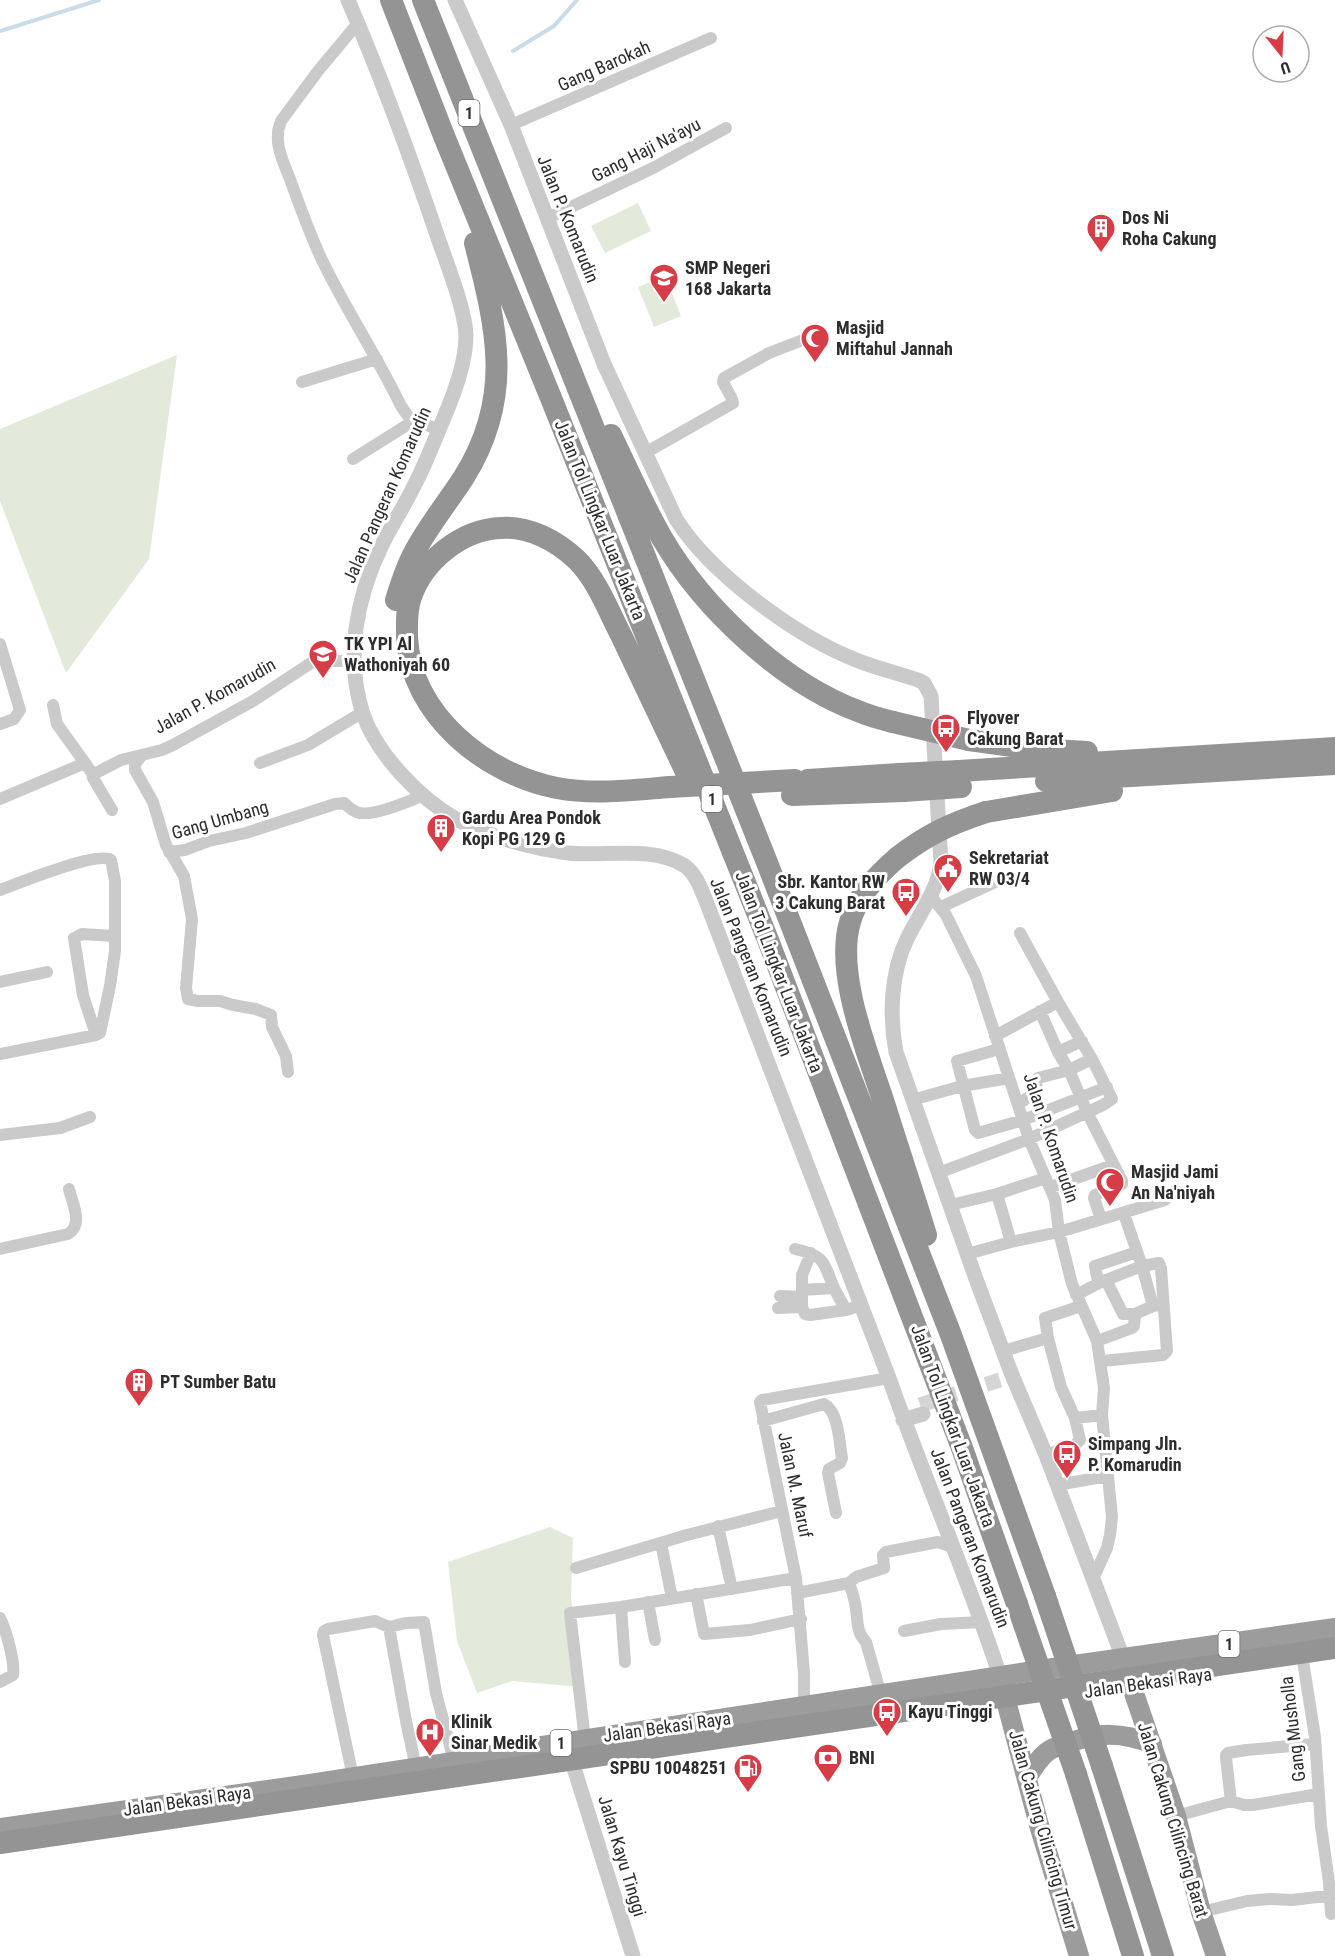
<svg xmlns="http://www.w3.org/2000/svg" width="1335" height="1956" viewBox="0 0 1335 1956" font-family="'Roboto Condensed',sans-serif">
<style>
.green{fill:#e3e9db}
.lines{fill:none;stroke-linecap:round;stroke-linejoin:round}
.stream{stroke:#c9dce8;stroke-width:4}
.tertiary-tunnel{stroke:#d5d5d5;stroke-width:15;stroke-dasharray:15 8;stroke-linecap:butt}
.minor{stroke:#cacaca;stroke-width:12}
.tertiary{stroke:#cacaca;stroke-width:15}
.trunk{stroke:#9c9c9c;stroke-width:20}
.motorway{stroke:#949494;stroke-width:22}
.motorway-bridge{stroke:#949494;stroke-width:22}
.labels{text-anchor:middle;stroke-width:6;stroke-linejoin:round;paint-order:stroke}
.shield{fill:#fff;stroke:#6c6c6c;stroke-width:1.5}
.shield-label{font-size:16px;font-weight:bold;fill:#2d2d2d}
.street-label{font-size:18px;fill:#2d2d2d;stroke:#fff}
.poi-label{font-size:18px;font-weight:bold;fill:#2d2d2d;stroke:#fff;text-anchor:start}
</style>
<rect width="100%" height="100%" fill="#fff"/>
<path class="green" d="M 638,203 L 651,231 L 605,253 L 591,226 Z
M 665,276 L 681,316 L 654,327 L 638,287 Z
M 177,355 L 149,559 L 66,673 L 0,501 L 0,429 Z
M 550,1527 L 573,1538 L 571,1598 L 582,1687 L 512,1681 L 477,1693 L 457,1641 L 448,1562 Z"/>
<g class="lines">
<path class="stream" d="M 0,31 L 99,0
M 513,51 L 554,26 L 577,0"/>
<path class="tertiary-tunnel" d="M 920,1405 L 1000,1380"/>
<path class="minor" d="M 358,23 L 318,71 L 281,121 C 272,142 284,163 291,182 C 301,209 310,235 322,260 C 346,310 377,356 401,406 L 408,416 L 438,430
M 511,125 L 711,38
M 548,218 L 653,168 L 726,128
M 302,382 L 377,359
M 645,453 L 733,403 L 732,399 L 723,382 L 724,378 L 769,353 L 808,338
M 353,459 L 415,420
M 0,644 L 20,710 L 14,719 L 0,724
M 53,705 L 57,724 L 85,763
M 142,755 L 135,764 L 135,770 L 153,802 L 166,845 L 184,876 L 192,919 L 186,988 L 188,999 L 198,1001 L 220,1001 L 233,1005 L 256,1009 L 271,1015 L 272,1027 L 286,1056 L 288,1072
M 260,763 L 308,745 L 363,712
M 92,773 L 93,778 L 112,810
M 0,799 L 85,763 L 92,773 L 96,773 L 121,760 L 162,750 L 173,745 L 253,701 L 314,661 L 343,661 L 353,664
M 169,852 L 185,850 L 209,841 L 246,833 L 335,804 L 344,803 C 349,807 353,812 360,813 C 374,816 410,801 424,795
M 0,890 C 19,883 97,851 111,860 L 115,881 L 115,951 L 110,986 L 100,1033 L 96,1035
M 930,895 L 946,915 L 976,976 L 1029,1139 L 1055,1200 L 1059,1232 L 1072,1284 L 1097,1341 L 1104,1388 L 1102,1415 L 1112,1517 L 1110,1535 L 1107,1548 L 1093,1579
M 941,907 L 1006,877
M 0,982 L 47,972
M 1040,1011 L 1058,1052 L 1069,1070 L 1087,1112 L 1122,1181 L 1122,1184 L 1095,1195 L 1094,1198 L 1101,1219
M 96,1035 L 83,995 L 74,938 L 82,934 L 114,936
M 995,1036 L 1058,1002
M 999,1049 L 957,1061 L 975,1130 L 978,1133 L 1023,1120 L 1107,1087
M 1058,1052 L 1082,1041
M 0,1054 L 96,1035
M 912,1100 L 962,1086 L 1009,1078
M 1019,1104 L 1037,1091 L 1036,1081 L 1038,1078 L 1069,1070 L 1092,1059
M 0,1135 L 60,1128 L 90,1117
M 938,1173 L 1029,1139 L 1103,1105 L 1112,1099 L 1092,1059 L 1058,1002 L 1020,933
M 1051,1187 L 1113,1165
M 997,1194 L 1011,1242
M 950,1205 L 997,1194 L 1046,1178
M 1124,1214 L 1142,1266 L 1153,1306
M 0,1249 L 68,1234 C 84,1224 72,1203 69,1189
M 795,1249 C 826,1256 823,1262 834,1288 C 838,1296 842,1303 846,1310
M 811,1253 L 802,1275 L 802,1307 L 805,1314 L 810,1315 L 846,1310 L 862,1305
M 967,1254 L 1011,1242 L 1059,1232 L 1165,1200
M 1098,1282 L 1095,1266 L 1137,1252
M 802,1290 L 834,1288
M 1076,1295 L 1105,1280
M 780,1296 L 802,1297
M 778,1308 L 802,1307
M 1048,1338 L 1045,1318 L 1081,1306
M 1097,1341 L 1132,1328 L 1134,1326 L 1135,1314 L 1153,1306 L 1161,1305
M 1003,1351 L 1048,1338 L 1061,1387 L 1075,1418 L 1080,1440 L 1075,1445 L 1046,1455
M 1102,1361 L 1163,1355 L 1167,1351 L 1161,1268 L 1159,1263 L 1142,1266 L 1106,1280 L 1123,1314 L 1135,1314
M 1075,1418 L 1102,1415
M 763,1421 L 824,1404 C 839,1412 839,1442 842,1458 L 840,1463 L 829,1469 L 828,1473 L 836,1513
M 1057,1485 L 1108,1476
M 718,1526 L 732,1589
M 661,1543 L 672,1598
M 576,1568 L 687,1535 L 782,1511
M 797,1593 L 849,1583
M 696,1594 L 704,1634 L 750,1630 L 801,1619
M 648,1602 L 655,1640
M 621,1607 L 625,1662
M 0,1618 C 6,1630 15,1661 13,1675 L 0,1682
M 389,1627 L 406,1721 L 416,1768
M 904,1631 L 941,1624 L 982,1622
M 1303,1661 L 1315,1737 L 1321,1826 L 1329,1882 L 1331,1914 L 1335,1913
M 881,1695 L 866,1642 C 856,1632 858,1621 856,1609 C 855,1600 852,1591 849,1583 L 856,1577 L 884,1568 L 883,1555 L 886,1552 L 938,1542 L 955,1548
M 804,1707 L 804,1673 L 796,1578 L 760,1402 L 762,1400 L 889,1378
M 585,1740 L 570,1613 L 621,1607 L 796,1578
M 353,1777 L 323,1635 L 324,1631 L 328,1629 L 375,1621 L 389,1627 L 406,1623 L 424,1622 L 436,1693 L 454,1761
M 1231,1801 L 1226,1758 L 1226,1755 L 1228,1753 L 1246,1750 L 1314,1744
M 1176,1816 L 1231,1801 L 1244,1805 L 1253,1805 L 1319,1794
M 1201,1912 L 1247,1901 L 1270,1899 L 1292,1900 L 1335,1895"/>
<path class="tertiary" d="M 348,0 C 381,77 411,158 438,238 C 447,264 465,309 466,335 C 466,363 454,394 443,420 C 433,444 424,468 412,490 C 402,510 390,528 381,547 C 356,599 345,659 363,714 C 377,754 419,798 456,819 C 486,836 534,849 568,853 C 604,857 653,845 685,866 C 696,874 701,889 706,901 L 889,1378 C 924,1478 967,1575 1000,1676
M 455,0 L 511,125 L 604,364 L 676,519 C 711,574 795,636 856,660 C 876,668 897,673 918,680 L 924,683 L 931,696 L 941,863 C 938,890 919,914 907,939 C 891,972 889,1016 896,1052 L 976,1279 L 1012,1375 L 1046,1455 L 1123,1658
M 903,1420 L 923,1414
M 574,1768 L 633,1956"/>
<path class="trunk" d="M 1124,1664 L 1176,1816 L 1201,1912 L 1216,1956
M 1001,1682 L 1039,1825 L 1079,1956
M 1027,1778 C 1033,1768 1038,1759 1047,1752 C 1053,1747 1062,1745 1069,1743 C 1099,1732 1122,1732 1152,1744
M 0,1828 L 310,1784 L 479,1758 L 516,1750 L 1046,1669 L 1335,1628"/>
<path class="motorway" d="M 391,0 L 444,136 L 551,398 L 768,940 L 962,1448 L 1017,1604
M 423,0 L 766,860 L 951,1335 L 1045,1596
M 611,435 C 628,470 643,505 662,538 C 703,608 781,682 858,711 C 869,716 881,719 893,722
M 396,600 C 401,584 406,568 414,553 C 428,526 448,502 464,477 C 514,397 497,329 475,243
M 969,740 L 1034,749 L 1087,752
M 959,771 L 1335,748
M 808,780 L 899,774
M 1046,781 L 1335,764
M 670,787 C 632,790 594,795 557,788 C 485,774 411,715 407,637 C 407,624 406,610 411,597 C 423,561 461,530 500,528 C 528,525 557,541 577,560 C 597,580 608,610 621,635 C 643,681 665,728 687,774
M 792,795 L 904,791
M 986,812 L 1112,791
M 898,857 C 877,875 857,896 850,922 C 835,973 867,1051 883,1100 C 897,1145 912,1189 926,1235
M 1102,1766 L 1163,1956
M 1076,1774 L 1133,1956"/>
<path class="motorway-bridge" d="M 893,722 L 969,740
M 899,774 L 959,771
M 670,787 L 795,780
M 904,791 L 961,787
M 898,857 C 928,834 950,824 986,812
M 1045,1596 L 1102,1766
M 1017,1604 L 1076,1774
M 0,1843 L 1335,1648"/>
</g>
<defs>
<g id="building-pin" transform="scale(1.5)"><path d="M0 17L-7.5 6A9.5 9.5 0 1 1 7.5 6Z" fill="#d63d47" stroke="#fff"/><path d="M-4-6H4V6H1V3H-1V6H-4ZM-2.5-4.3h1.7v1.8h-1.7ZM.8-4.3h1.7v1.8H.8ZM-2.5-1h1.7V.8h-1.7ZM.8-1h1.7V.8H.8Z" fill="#fff"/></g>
<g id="school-pin" transform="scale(1.5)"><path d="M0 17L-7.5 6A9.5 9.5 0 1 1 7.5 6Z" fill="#d63d47" stroke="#fff"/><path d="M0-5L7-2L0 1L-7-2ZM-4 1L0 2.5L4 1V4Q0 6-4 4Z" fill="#fff"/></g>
<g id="mosque-pin" transform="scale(1.5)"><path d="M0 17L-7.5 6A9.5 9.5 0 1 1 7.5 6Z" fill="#d63d47" stroke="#fff"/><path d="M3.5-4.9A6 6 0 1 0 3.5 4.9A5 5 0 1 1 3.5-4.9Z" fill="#fff"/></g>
<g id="bus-pin" transform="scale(1.5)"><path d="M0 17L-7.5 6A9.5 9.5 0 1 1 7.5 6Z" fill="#d63d47" stroke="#fff"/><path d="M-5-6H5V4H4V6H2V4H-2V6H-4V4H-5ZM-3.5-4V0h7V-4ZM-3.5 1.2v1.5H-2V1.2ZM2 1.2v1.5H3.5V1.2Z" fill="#fff"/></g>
<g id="civic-pin" transform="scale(1.5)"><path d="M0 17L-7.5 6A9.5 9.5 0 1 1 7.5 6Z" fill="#d63d47" stroke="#fff"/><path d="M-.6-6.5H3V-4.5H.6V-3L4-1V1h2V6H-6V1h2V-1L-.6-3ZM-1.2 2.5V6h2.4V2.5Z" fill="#fff"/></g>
<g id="hospital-pin" transform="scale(1.5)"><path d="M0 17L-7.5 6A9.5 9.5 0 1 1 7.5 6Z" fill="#d63d47" stroke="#fff"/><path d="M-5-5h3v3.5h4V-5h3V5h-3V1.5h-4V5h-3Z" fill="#fff"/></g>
<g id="bank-pin" transform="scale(1.5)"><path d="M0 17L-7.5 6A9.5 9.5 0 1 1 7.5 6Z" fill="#d63d47" stroke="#fff"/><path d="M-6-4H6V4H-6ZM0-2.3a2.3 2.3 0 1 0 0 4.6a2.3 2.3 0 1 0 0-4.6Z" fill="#fff"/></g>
<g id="fuel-pin" transform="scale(1.5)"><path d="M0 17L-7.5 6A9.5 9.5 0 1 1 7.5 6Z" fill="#d63d47" stroke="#fff"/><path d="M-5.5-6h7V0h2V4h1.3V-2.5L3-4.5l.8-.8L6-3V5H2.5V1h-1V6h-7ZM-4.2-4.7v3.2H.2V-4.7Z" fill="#fff"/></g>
</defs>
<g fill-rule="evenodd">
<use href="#building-pin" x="1101" y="228"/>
<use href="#school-pin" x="664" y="278"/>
<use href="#mosque-pin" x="815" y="338"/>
<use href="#school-pin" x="323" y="654"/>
<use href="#bus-pin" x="946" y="728"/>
<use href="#building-pin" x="441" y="828"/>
<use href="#civic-pin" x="948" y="868"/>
<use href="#bus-pin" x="906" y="892"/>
<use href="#mosque-pin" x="1110" y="1182"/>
<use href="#building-pin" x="139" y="1382"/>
<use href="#bus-pin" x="1067" y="1454"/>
<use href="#bus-pin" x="887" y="1712"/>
<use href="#hospital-pin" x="430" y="1732"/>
<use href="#bank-pin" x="828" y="1758"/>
<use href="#fuel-pin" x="748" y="1768"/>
</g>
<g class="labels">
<g class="shield">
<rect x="458.5" y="100" width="21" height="26" rx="4.5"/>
<rect x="701.5" y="786" width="21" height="26" rx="4.5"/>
<rect x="1218.5" y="1631" width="21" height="26" rx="4.5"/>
<rect x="550.5" y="1730" width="21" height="26" rx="4.5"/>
</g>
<g class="shield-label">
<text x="469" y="119">1</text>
<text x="712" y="805">1</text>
<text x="1229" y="1650">1</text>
<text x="561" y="1749">1</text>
</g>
<g class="street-label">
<text transform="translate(604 66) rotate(-24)" y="6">Gang Barokah</text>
<text transform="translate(646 150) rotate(-27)" y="6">Gang Haji Na'ayu</text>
<text transform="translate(568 219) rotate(68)" y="6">Jalan P. Komarudin</text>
<text transform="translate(387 495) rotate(-66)" y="6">Jalan Pangeran Komarudin</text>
<text transform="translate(600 520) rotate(68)" y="6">Jalan Tol Lingkar Luar Jakarta</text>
<text transform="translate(215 696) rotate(-29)" y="6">Jalan P. Komarudin</text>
<text transform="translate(220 820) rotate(-16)" y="6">Gang Umbang</text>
<text transform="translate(751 967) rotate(68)" y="6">Jalan Pangeran Komarudin</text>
<text transform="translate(779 972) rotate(69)" y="6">Jalan Tol Lingkar Luar Jakarta</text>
<text transform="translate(1051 1138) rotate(71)" y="6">Jalan P. Komarudin</text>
<text transform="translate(953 1426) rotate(70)" y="6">Jalan Tol Lingkar Luar Jakarta</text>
<text transform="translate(795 1485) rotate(78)" y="6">Jalan M. Maruf</text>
<text transform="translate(970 1538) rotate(69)" y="6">Jalan Pangeran Komarudin</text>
<text transform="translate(1148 1683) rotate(-8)" y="6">Jalan Bekasi Raya</text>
<text transform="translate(667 1727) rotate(-8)" y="6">Jalan Bekasi Raya</text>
<text transform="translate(1293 1729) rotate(-97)" y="6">Gang Musholla</text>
<text transform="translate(187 1801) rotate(-8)" y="6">Jalan Bekasi Raya</text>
<text transform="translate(1173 1820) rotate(73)" y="6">Jalan Cakung Cilincing Barat</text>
<text transform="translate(1043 1830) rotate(74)" y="6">Jalan Cakung Cilincing Timur</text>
<text transform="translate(622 1856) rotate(73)" y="6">Jalan Kayu Tinggi</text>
</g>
<g class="poi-label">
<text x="1122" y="224">Dos Ni<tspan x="1122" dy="21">Roha Cakung</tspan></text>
<text x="685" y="274">SMP Negeri<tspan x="685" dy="21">168 Jakarta</tspan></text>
<text x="836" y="334">Masjid<tspan x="836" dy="21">Miftahul Jannah</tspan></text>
<text x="344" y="650">TK YPI Al<tspan x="344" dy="21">Wathoniyah 60</tspan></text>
<text x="967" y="724">Flyover<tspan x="967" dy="21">Cakung Barat</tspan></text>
<text x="462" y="824">Gardu Area Pondok<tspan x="462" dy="21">Kopi PG 129 G</tspan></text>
<text x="969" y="864">Sekretariat<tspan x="969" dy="21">RW 03/4</tspan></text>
<text x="885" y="888" text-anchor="end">Sbr. Kantor RW<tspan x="885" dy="21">3 Cakung Barat</tspan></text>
<text x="1131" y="1178">Masjid Jami<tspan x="1131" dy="21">An Na'niyah</tspan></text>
<text x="160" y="1388">PT Sumber Batu</text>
<text x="1088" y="1450">Simpang Jln.<tspan x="1088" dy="21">P. Komarudin</tspan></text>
<text x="908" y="1718">Kayu Tinggi</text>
<text x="451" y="1728">Klinik<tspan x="451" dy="21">Sinar Medik</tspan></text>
<text x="849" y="1764">BNI</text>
<text x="727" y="1774" text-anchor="end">SPBU 10048251</text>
</g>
</g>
<g transform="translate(1281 54) rotate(162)"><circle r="28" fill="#ffffff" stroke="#ababab" stroke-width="1.5"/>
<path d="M0-4.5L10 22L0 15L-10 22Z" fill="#d63d47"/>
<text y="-9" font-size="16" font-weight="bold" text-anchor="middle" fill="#2d2d2d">U</text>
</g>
</svg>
